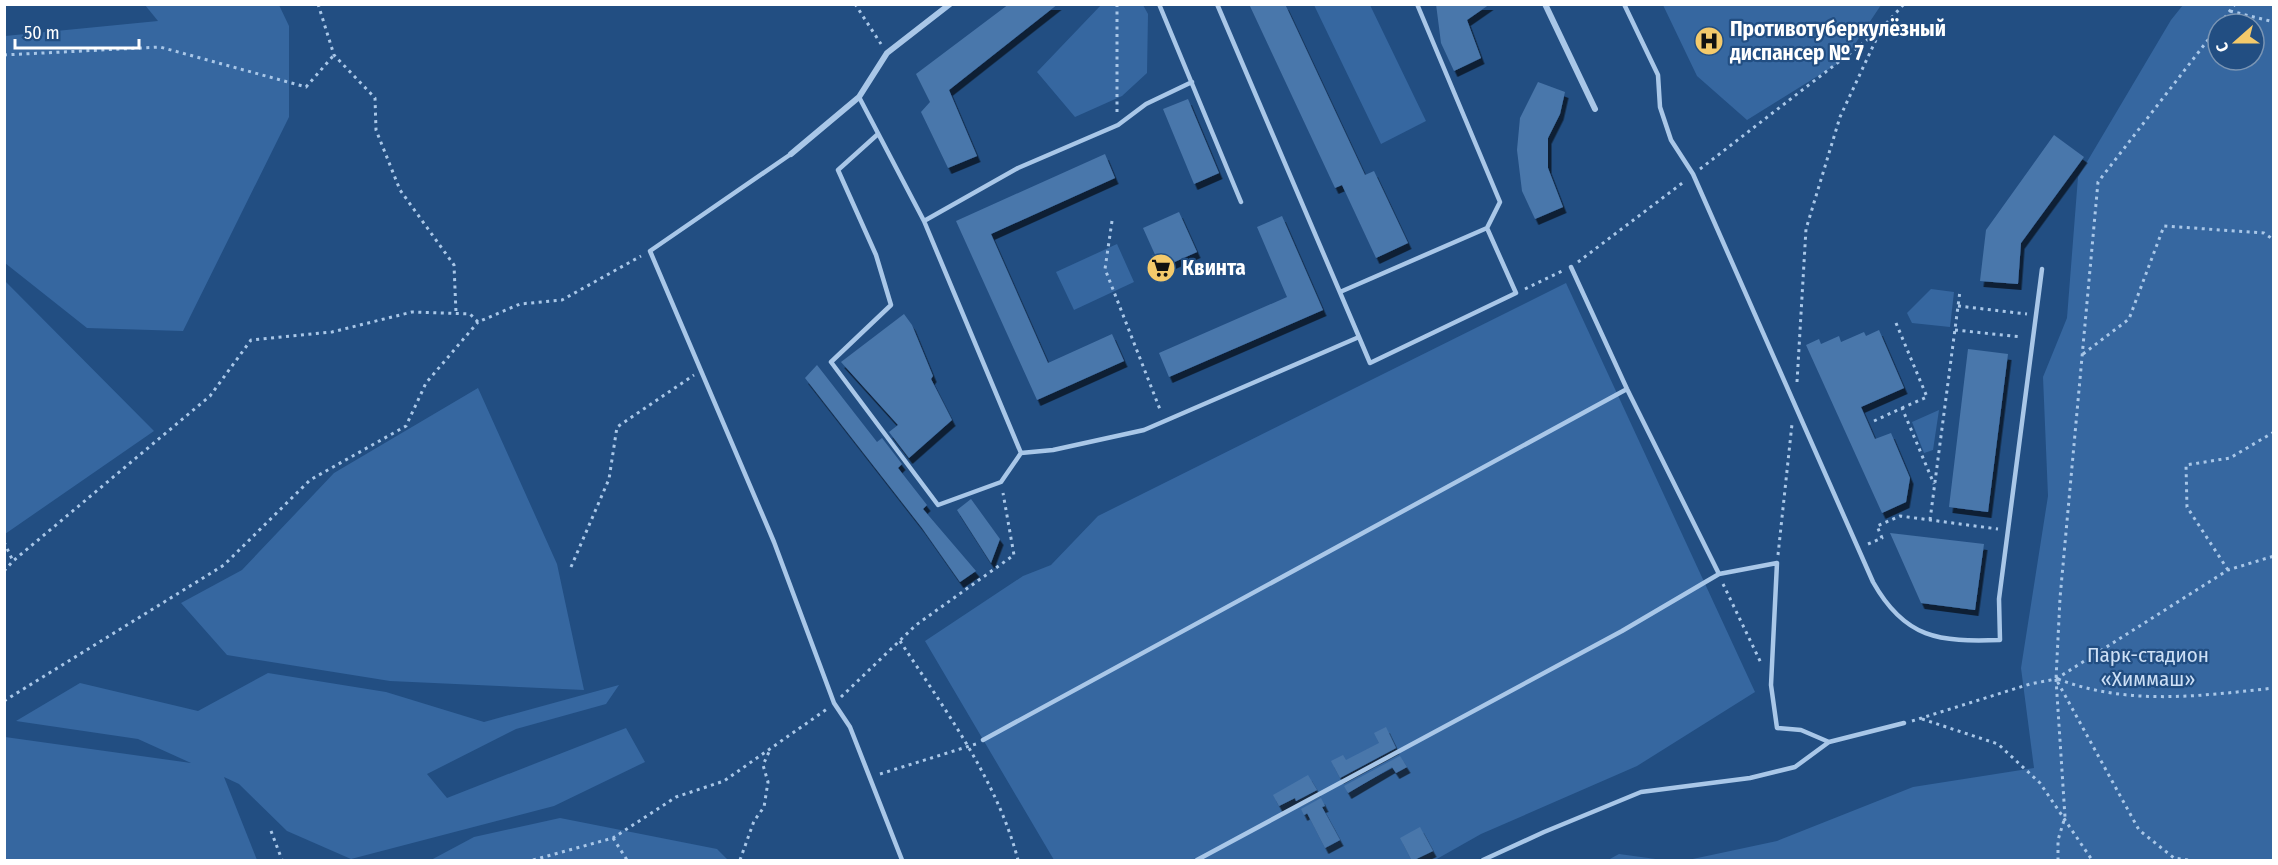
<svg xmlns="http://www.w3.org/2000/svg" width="2278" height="865" viewBox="0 0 2278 865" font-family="'Fira Sans Condensed',sans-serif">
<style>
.green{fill:#3667a0;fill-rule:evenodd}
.building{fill:#4a77ab;filter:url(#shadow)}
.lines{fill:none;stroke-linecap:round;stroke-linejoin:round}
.path{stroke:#a9c7e8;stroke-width:3;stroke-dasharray:3 4.5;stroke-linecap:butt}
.lane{stroke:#a9c7e8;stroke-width:4.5}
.street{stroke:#a9c7e8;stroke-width:6}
.labels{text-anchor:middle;stroke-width:4.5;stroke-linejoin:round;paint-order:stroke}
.poi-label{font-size:21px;font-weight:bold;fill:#fff;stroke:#224e82;text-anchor:start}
.park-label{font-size:21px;fill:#cde0f6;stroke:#224e82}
</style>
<defs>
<filter id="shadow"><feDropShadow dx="3.5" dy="6" stdDeviation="0" flood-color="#0009"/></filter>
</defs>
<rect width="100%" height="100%" fill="#224e82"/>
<path class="green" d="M 1102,4 L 1143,5 L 1148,14 L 1147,73 L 1122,96 L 1075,117 L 1037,72 Z
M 145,5 L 279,5 L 289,26 L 289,117 L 183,331 L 87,328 L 5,263 L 5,36 L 158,21 Z
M 1314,5 L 1370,5 L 1426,121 L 1381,144 Z
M 1663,5 L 1881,5 L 1845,59 L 1747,120 L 1697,76 Z
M 2183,5 L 2273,5 L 2273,860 L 1688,860 L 1777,841 L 1913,787 L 2034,768 L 2021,668 L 2048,496 L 2043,377 L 2067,318 L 2078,177 L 2171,20 ZM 2218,24 L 2254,24 L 2254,60 L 2218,60 Z
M 1117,244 L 1134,282 L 1074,310 L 1056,272 Z
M 5,281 L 154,431 L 5,534 L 4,534 Z
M 1566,283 L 1755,692 L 1637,766 L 1481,834 L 1435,860 L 1054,860 L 925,641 L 1023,576 L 1051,565 L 1098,516 Z
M 1931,289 L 1954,292 L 1950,327 L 1912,323 L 1907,313 Z
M 478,388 L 557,564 L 584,690 L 390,681 L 227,655 L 181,603 L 242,570 L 334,473 Z
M 1939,410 L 1933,450 L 1924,453 L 1912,422 Z
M 268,673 L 386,692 L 484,722 L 619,685 L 606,704 L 516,729 L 427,774 L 447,798 L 626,728 L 645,762 L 554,806 L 351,859 L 287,831 L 239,784 L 224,777 L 257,860 L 5,860 L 5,737 L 191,763 L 138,739 L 16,721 L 80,683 L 198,711 Z
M 560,818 L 717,849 L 728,860 L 431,860 L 474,837 Z
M 1619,854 L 1663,860 L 1608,860 Z"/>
<path class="building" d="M 1009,4 L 1058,4 L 949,90 L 977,156 L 948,168 L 921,112 L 930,102 L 916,74 Z
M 1249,4 L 1285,4 L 1365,175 L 1374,171 L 1408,243 L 1376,258 L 1342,185 L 1335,188 Z
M 1436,4 L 1490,4 L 1467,20 L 1481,58 L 1454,71 L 1441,43 Z
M 1538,82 L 1565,92 L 1560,114 L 1548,138 L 1548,168 L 1563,207 L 1535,219 L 1522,191 L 1517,150 L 1520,118 Z
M 1188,99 L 1219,173 L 1194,184 L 1163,109 Z
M 2054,135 L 2084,157 L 2021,243 L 2018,284 L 1980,281 L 1986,230 Z
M 1105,154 L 1115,178 L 991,234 L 1048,363 L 1112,334 L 1124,361 L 1037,400 L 956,221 Z
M 1179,212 L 1197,252 L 1161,268 L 1143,228 Z
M 1282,216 L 1323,310 L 1169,377 L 1159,353 L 1287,297 L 1257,227 Z
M 904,314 L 912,325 L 933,376 L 931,379 L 952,420 L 909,458 L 889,432 L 898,425 L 841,362 Z
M 1879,330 L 1904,388 L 1861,407 L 1875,439 L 1891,433 L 1910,478 L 1906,502 L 1882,513 L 1806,345 L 1819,339 L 1821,344 L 1839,336 L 1841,342 L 1864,332 L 1866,336 Z
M 1968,349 L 2008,354 L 1988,512 L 1949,507 Z
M 817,365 L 877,442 L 882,438 L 902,464 L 898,468 L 927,505 L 923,509 L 976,571 L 960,582 L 922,528 L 805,378 Z
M 971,499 L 1000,539 L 991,563 L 957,510 Z
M 1890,533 L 1984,544 L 1975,610 L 1921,603 Z
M 1386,727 L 1396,748 L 1340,778 L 1331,761 L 1343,755 L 1346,760 L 1379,743 L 1374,733 Z
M 1400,756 L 1407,767 L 1396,773 L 1392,767 L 1348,793 L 1344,786 Z
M 1308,775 L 1317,790 L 1296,801 L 1295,798 L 1279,806 L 1273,795 Z
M 1321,798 L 1325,806 L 1322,807 L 1340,840 L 1325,848 L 1307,813 L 1304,815 L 1301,809 Z
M 1420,827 L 1433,851 L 1412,861 L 1400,838 Z"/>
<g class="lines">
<path class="path" d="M 318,4 L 334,55 L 375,98 L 376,130 L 400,190 L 454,265 L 456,313
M 855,4 L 881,44
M 1117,4 L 1117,114
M 2230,11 L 2274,22
M 2220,24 L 2235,4
M 4,55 L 160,47 L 306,87 L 334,55
M 1700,169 L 1880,30
M 1112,221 L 1105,269 L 1161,412
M 1578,262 L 1685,181
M 1525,289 L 1562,271
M 1958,306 L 2027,314
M 1896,323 L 1927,397 L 1902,408
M 1955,330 L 2022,337
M 2083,354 L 2129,319 L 2164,226 L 2264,233 L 2274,240
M 1797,382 L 1806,229 L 1840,117 L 1881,29 L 1904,4
M 1874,421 L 1902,408 L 1934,484
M 1930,520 L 1960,291
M 4,542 L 13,561
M 1868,544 L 1882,538 L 1877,526 L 1900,516 L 1998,529
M 1778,555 L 1792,424
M 571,567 L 609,479 L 617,427 L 694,375
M 2228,570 L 2187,507 L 2186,465 L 2230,458 L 2274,432
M 4,571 L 13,561 L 210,396 L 251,340 L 332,332 L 412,312 L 470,314 L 478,322 L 520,304 L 562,300 L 641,256
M 1723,584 L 1762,665
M 900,641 C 945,710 997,780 1018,860
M 2056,679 L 2228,570 L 2274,556
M 2058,679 C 2128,706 2200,696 2274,688
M 841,697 L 916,625 L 1014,555 L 1003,493
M 4,701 L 224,565 L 310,480 L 406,426 L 426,383 L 478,322
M 1922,719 L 1998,744 L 2040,783 L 2092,860
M 1912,721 L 2030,684 L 2056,679 L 2065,817 L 2058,840 L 2058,860
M 880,774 L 976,744
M 271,831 L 282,860
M 613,838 L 627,860
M 533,860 L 613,838 L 676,797 L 724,781 L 827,709
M 740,860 L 754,821 L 764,807 L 768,782 L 763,765 L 769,752
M 2188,860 L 2174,858 L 2139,830 L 2056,679 L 2060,598 L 2098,182 L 2218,27"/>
<path class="lane" d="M 1159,4 L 1241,202
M 1417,4 L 1500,202 L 1487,228
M 1624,4 L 1658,75 L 1660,107 L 1671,140 L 1693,174 L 1873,582 C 1905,639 1939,642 2000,640 L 1999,599 L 2042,269
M 859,97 L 924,221 L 1021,453 L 1053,450 L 1144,430 L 1359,337 L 1217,4
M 878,134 L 838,170 L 876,255 L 891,305 L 831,362 L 938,505 L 1001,482 L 1021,453
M 791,154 L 650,251 L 774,542 L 834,703 L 850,727 L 902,860
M 924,221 L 1018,168 L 1118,125 L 1146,104 L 1192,82
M 1571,267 L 1627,389 L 1719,574
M 1340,292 L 1487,228 L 1516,293 L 1370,363 L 1359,337
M 983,740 L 1627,389
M 1197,860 L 1622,631 L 1719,574 L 1777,563 L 1771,685 L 1777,728 L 1801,730 L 1829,742
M 1483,860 L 1544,832 L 1641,792 L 1750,778 L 1795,767 L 1829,742 L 1904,723"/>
<path class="street" d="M 1545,4 L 1595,109
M 791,154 L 859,97 L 887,53 L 950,4"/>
</g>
<defs>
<g id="hospital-disc" transform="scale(1.5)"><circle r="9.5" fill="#f4ca6b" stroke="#224e82"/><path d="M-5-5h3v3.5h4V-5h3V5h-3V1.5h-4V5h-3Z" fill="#111"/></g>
<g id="supermarket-disc" transform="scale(1.5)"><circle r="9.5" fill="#f4ca6b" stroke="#224e82"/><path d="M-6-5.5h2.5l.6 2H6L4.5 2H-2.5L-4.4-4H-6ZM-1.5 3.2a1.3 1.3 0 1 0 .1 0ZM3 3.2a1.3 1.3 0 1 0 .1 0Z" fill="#111"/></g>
</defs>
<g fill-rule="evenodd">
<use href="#hospital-disc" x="1709" y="41"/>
<use href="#supermarket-disc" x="1161" y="268"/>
</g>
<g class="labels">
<g class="poi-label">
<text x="1730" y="36">Противотуберкулёзный<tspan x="1730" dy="24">диспансер № 7</tspan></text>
<text x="1182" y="275">Квинта</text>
</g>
<g class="park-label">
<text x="2148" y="662">Парк-стадион<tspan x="2148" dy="24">«Химмаш»</tspan></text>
</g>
</g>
<rect width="2278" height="865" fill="none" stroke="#ffffff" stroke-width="12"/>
<g transform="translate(2236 42) rotate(249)"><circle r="28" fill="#224e82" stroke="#7a95b4" stroke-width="1.5"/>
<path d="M0-4.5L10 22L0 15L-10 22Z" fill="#f4ca6b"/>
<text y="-9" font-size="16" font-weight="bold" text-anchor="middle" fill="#ffffff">С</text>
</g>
<path d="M15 39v9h124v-9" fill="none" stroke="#ffffff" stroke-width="3"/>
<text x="24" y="39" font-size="18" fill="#ffffff" stroke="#224e82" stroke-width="4.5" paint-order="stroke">50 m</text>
</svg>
